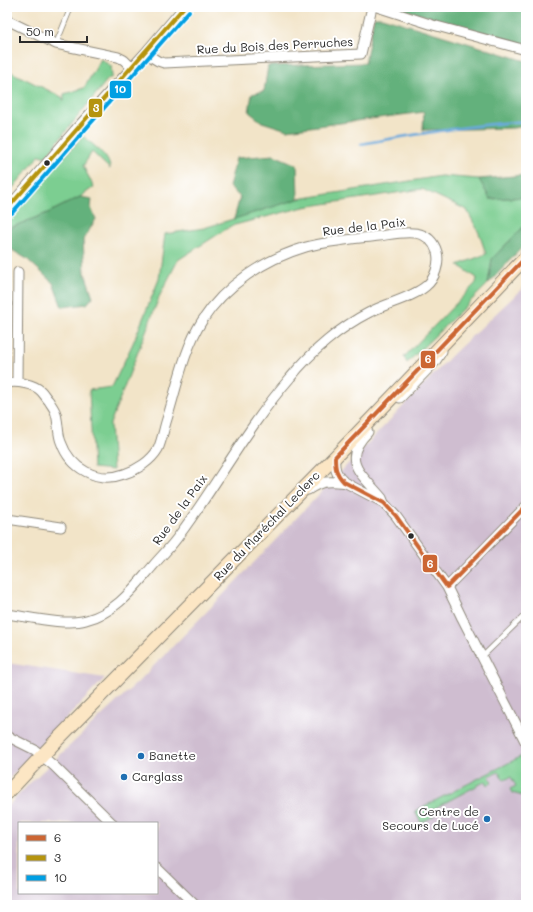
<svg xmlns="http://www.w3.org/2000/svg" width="533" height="912" viewBox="0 0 533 912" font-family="Mali,sans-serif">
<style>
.industrial{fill:#cfbdd0;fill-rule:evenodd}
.green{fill:#7bce91;stroke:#537c5e}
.forest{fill:#64b17b;stroke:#486e53}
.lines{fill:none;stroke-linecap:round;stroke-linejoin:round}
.stream{stroke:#6aaadd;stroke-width:2.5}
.lane-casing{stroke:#8e887a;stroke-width:6}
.street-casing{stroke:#8e887a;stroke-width:11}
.secondary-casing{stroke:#8e887a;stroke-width:15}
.lane{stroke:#fff;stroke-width:4.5}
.street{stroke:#fff;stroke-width:9}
.secondary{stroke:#fce6c4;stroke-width:13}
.bus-1-casing{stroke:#fff;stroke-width:7}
.bus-2-casing{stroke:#fff;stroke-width:7}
.bus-3-casing{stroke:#fff;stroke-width:7}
.bus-1{stroke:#c63;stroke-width:4}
.bus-2{stroke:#b5940f;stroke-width:4}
.bus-3{stroke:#009fe3;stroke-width:4}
.bus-dot{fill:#2b2b2b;stroke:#fff;stroke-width:1.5}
.poi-dot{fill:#1f6fb2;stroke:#fff;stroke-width:1.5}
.labels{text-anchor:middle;stroke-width:4;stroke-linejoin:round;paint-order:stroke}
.street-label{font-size:12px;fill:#2b2b2b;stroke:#fff}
.poi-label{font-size:12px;fill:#2b2b2b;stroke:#fff;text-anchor:start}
.line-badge{stroke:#fff;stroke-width:1.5}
.badge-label{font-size:11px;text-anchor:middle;font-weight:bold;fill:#fff}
</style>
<rect width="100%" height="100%" fill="#fff"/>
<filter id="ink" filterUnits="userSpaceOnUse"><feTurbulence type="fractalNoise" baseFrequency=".025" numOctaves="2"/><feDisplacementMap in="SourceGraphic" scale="8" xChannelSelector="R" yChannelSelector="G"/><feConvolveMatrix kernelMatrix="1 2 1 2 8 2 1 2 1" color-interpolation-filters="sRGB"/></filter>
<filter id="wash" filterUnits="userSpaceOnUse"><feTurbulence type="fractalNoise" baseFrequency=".012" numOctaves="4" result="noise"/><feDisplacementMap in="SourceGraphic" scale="16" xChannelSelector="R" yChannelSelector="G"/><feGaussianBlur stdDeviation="0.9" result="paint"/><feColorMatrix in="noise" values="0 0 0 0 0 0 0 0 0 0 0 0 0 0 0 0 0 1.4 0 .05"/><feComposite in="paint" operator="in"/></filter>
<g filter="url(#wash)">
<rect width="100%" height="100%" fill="#f2e4c8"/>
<path class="industrial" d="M 526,285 L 526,905 L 7,905 L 7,807 L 31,782 L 139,681 L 221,597 L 454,353 ZM 19,823 L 157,823 L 157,893 L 19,893 Z
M 7,663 L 105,678 L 7,781 Z"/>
<path class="green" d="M 101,59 L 111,66 L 112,77 L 108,79 L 45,157 L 40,155 L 7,195 L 7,70 L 62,97 L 64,101 L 64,94 L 84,88 Z
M 83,136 C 92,145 110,155 110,169 L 92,152 L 83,166 L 94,187 L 80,197 L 50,212 L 7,229 L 7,219 Z
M 441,176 L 479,179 L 490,199 L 526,197 L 526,224 L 492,259 L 488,284 L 407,363 L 404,357 L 476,283 L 477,278 L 458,265 L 486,254 L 479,233 L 467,210 L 422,189 L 304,207 L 231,226 L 178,260 L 160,295 L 110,424 L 113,470 L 93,468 L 89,390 L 112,387 L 133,343 L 159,279 L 165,234 L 204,228 L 298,199 Z
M 522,756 L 526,763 L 526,797 L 512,793 L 510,789 L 516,786 L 511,777 L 504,780 L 499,772 L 489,776 L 492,782 L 488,785 L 486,781 L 431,810 L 434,816 L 421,823 L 415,811 Z"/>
<path class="forest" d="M 395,7 L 526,7 L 526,45 Z
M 374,17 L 382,17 L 526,61 L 526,126 L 513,128 L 423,130 L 424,112 L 287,130 L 262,122 L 249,112 L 252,94 L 264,91 L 268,66 L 365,63 Z
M 274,155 L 297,165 L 298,199 L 234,219 L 240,197 L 229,187 L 236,158 Z
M 526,175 L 526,197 L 490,199 L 479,179 Z
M 80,197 L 92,199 L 91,208 L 96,219 L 83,240 L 85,273 L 93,297 L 87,304 L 62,307 L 53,283 L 27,259 L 7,247 L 7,229 L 50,212 Z
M 526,224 L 526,243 L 488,284 L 492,259 Z"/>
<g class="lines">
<path class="stream" d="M 361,144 C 416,134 470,125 526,121"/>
</g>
</g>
<g filter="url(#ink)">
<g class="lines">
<g class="lane-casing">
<path id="lane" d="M 56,44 L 71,7
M 482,657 L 526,614"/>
</g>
<g class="street-casing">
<path id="street" d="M 377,7 L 433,25 L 526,50
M 7,20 L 56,44 L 118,57 L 124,60 L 132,68
M 145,53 L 158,61 L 164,63 L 361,54 L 372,7
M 7,209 L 75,130 L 145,53 L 184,7
M 17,381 L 18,272
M 7,383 C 17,381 34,384 41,391 C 44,394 46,398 49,401 C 50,403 55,410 55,411 C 59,421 57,432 61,442 C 70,468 97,484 124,474 C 137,470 151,461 158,449 C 162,440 164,428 167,419 C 177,387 184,349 202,321 C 225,285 265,259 306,247 C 329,241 354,239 379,236 C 400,233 429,225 437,252 C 440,263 435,279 426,286 C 412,298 387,303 370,312 C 340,327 311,352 290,378 C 248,426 218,483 180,534 C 172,546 161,556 152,567 C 133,589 115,613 86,620 C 66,626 29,617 7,614
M 400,398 L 435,362 L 442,351
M 368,432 C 339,461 362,474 382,498 L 384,503
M 335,457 C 334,468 336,475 344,482 L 384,503 L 396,516 L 447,587 L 462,618 L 526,743
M 308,490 C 323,480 329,481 347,483
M 7,519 L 61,527
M 447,587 L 526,506
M 7,736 L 35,750 L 54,766 L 112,823
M 157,868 L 195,905"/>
</g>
<g class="secondary-casing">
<path id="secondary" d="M 7,793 L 55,742 L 335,457 L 526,257"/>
</g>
<use href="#lane" class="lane"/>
<use href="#street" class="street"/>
<use href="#secondary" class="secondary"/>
<g class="bus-1-casing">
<path id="bus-1" d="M 526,257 L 335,457 C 335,468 336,474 344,482 L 384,503 L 396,516 L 447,587 L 526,506"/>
</g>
<g class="bus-2-casing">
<path id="bus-2" d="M 7,209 L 184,7"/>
</g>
<g class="bus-3-casing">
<path id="bus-3" d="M 12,213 L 189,11"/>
</g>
<use href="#bus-1" class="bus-1"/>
<use href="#bus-2" class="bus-2"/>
<use href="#bus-3" class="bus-3"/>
</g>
</g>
<g class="bus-dot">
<circle cx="47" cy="163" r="3.5"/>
<circle cx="411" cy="536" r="3.5"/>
</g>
<g class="poi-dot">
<circle cx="141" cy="756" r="4"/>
<circle cx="124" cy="777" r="4"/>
<circle cx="487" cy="819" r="4"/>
</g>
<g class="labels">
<g class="street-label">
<text transform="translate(275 46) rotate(-3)" y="4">Rue du Bois des Perruches</text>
<text transform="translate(364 227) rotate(-7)" y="4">Rue de la Paix</text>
<text transform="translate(180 510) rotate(-54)" y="4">Rue de la Paix</text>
<text transform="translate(267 526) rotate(-46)" y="4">Rue du Maréchal Leclerc</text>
</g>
<g class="poi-label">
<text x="149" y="760">Banette</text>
<text x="132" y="781">Carglass</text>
<text x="479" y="816" text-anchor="end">Centre de<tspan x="479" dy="14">Secours de Lucé</tspan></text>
</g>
</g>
<g class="line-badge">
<rect x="109" y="80" width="23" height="19" rx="4" fill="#009fe3"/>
<rect x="88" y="98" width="15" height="20" rx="4" fill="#b5940f"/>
<rect x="420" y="350" width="16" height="19" rx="4" fill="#c63"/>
<rect x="422" y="554" width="16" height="19" rx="4" fill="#c63"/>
</g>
<g class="badge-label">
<text x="120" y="93">10</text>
<text x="96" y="112">3</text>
<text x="428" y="363">6</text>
<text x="430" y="568">6</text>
</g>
<rect width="533" height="912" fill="none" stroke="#fff" stroke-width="24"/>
<rect x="18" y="822" width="140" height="72" fill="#ffffff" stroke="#aaaaaa"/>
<rect x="26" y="835" width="20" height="6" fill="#cc6633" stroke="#aaaaaa"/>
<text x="54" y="842" font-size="12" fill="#2b2b2b">6</text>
<rect x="26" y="855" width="20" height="6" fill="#b5940f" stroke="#aaaaaa"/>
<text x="54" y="862" font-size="12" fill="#2b2b2b">3</text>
<rect x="26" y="875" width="20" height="6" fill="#009fe3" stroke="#aaaaaa"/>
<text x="54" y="882" font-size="12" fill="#2b2b2b">10</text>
<path d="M20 36v6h67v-6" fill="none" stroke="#2b2b2b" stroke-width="2"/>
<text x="26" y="36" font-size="12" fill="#2b2b2b" stroke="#ffffff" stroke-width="3" paint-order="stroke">50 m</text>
</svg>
